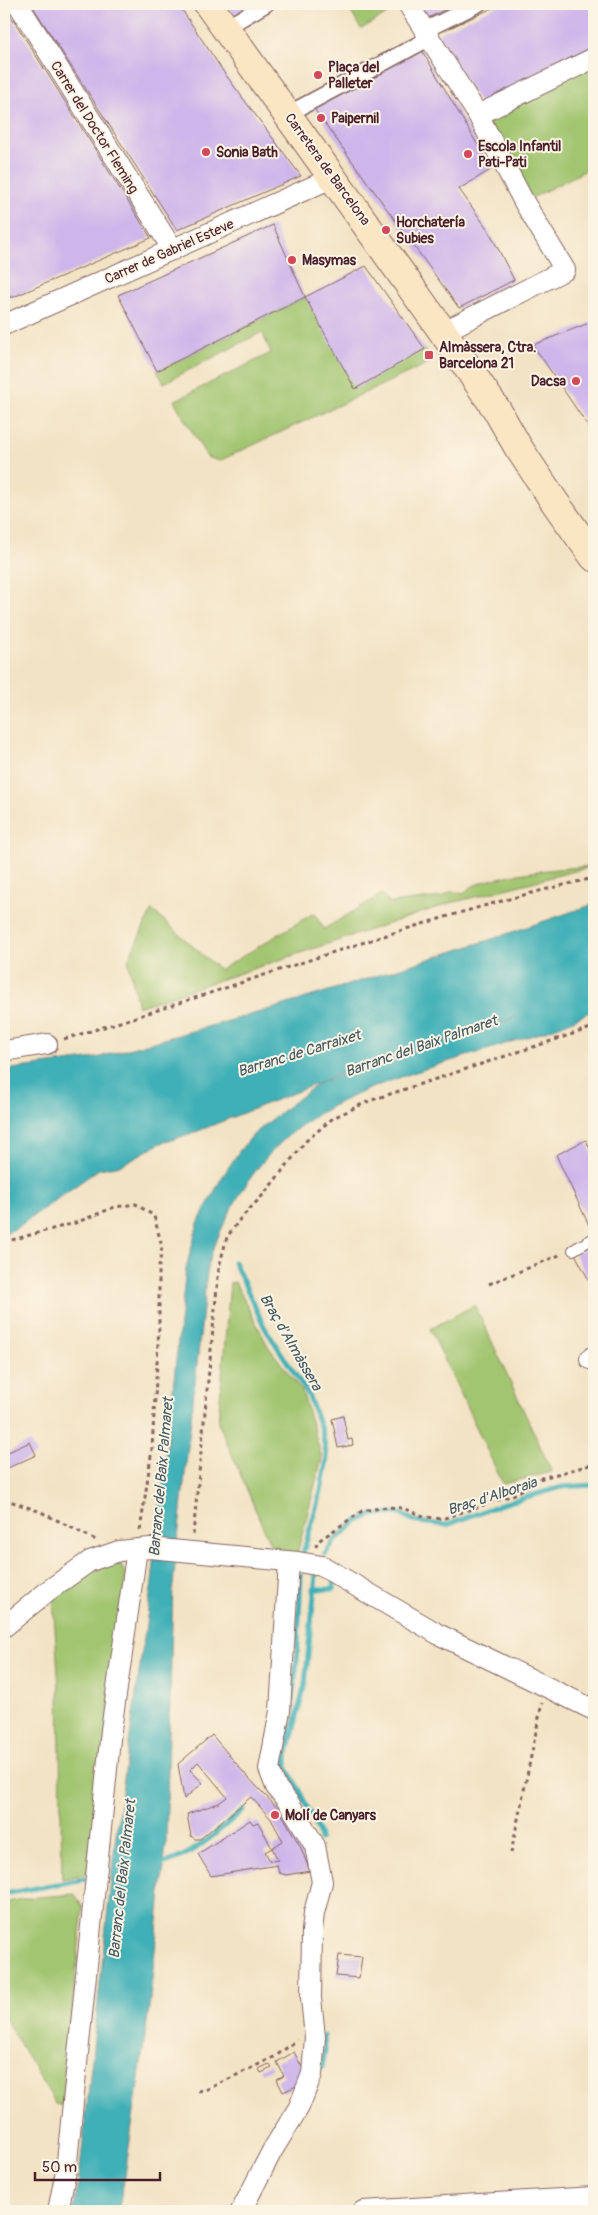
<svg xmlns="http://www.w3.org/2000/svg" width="598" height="2215" viewBox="0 0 598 2215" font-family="Pangolin,sans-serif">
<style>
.green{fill:#a1c56f;stroke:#76724d}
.water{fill:#3fb0b7;stroke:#446871}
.pier{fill:#f3e3c5}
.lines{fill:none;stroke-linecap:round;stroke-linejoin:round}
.stream{stroke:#3fb0b7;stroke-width:5}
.building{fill:#ceb6ea;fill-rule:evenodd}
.service-casing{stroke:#856461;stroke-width:12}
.pedestrian-casing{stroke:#856461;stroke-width:18}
.minor-casing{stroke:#856461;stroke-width:22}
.secondary-casing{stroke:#856461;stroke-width:30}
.path{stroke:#856461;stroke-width:3;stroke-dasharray:4 4;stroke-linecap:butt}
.service{stroke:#fff;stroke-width:10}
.pedestrian{stroke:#fff;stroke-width:15}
.minor{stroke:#fff;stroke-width:20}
.secondary{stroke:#fbe6c4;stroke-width:28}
.poi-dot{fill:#d1495b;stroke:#fcf5e5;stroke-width:2}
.labels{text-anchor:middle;stroke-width:4;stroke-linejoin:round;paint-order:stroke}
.poi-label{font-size:14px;font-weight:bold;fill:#4a1f2b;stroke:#fcf5e5;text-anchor:start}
.street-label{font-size:14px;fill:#4a1f2b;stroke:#fcf5e5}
.water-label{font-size:15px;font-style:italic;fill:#465963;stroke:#fcf5e5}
</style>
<rect width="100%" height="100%" fill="#fcf5e5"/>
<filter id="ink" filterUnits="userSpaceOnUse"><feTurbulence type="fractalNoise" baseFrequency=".02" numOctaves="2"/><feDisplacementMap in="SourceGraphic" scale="10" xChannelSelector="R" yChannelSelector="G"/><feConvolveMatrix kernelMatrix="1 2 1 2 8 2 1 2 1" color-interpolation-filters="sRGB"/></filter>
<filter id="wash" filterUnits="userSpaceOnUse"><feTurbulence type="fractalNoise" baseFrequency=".0096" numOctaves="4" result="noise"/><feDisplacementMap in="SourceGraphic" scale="20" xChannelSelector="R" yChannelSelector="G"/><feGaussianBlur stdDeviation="1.12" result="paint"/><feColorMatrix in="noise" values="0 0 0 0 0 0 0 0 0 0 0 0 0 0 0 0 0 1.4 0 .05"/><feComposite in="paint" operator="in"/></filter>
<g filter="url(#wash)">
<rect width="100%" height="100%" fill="#f3e3c5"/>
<path class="green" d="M 354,4 L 381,4 L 387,14 L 361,29 L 348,7 Z
M 594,62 L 594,166 L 524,202 L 478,115 Z
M 305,297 L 425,349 L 433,361 L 219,461 L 207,457 L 174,401 L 271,353 L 262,332 L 164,383 L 157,371 Z
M 594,866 L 451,903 L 138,1007 L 128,960 L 152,910 L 220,970 L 314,913 L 324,929 L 382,894 L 389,903 L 442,897 L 452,891 L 463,894 C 466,891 471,887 475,885 C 504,873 563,868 594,866 Z
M 235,1282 L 268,1346 L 302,1391 L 322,1458 L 297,1554 L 274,1553 L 218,1422 L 230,1283 Z
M 475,1305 L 552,1472 L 503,1484 L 430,1329 Z
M 118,1560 L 126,1575 L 88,1874 L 62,1879 L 59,1688 L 53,1600 C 76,1579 89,1571 118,1560 Z
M 74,1894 L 83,1907 L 62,2106 L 56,2104 L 4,2017 L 4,1903 L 27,1898 Z"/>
<path class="water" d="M 594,904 L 594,1009 C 565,1027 532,1035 499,1046 C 440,1065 364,1084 312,1118 C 260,1151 228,1206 208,1263 L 173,1584 L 166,1844 L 149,2008 L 125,2175 L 118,2211 L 74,2211 L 80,2170 L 116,1834 L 152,1582 L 186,1268 L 198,1223 L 221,1179 L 240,1150 L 254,1134 L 287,1107 L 319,1083 L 356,1069 L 517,1017 L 356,1068 L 198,1131 L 159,1144 L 121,1165 L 99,1169 L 15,1229 L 4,1233 L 4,1070 L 96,1058 L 278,1007 L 492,939 Z"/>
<path class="pier" d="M 517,1016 L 356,1069 L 319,1083 L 356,1068 Z"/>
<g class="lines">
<path class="stream" d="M 234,1262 L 265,1328 L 308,1394 L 322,1432 L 327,1458 L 321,1491 L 303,1553
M 325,1554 L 335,1540 L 356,1522 L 372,1515 L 399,1513 L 417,1522 L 447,1525 L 502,1504 L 562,1487 L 594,1485
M 301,1576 L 297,1660 L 284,1764 L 295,1782 L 318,1830 L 320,1839
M 313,1589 L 333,1589 L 335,1581
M 280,1778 L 287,1768 L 287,1756 L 305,1684 L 316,1575
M 157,1865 C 192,1858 217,1832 243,1810
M 4,1894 L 84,1879
M 322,2067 L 325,2050 L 324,2036"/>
</g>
<g id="blocks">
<path class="building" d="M 31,4 L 178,4 L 225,74 L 301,176 L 177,230 Z
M 225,4 L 261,4 L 235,18 Z
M 417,4 L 456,4 L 426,19 Z
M 501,4 L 594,4 L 594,46 L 480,103 L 437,34 Z
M 4,5 L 151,238 L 11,298 L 4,285 Z
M 421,49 L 492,169 L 459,189 L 489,231 L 514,280 L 459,308 L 312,106 Z
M 273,225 L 305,297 L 157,371 L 118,295 Z
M 366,266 L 425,349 L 355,389 L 305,297 Z
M 594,321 L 594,435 L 533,345 Z
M 586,1140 L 594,1158 L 594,1236 L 556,1155 Z
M 594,1245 L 594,1290 L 575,1254 Z
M 343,1416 L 348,1440 L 352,1439 L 353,1445 L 338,1448 L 332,1419 Z
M 30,1442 L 36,1455 L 8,1468 L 4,1454 Z
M 212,1735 L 245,1774 L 280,1811 L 300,1846 L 310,1871 L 286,1875 L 279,1873 L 277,1865 L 211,1876 L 198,1854 L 250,1820 L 253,1824 L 258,1822 L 272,1848 L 283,1841 L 271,1819 L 251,1797 L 200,1839 L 195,1839 L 191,1836 L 187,1814 L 219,1803 L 227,1797 L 198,1762 L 190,1770 L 203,1783 L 184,1799 L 178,1764 ZM 272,1848 L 278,1860 L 270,1861 L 265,1852 Z
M 339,1955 L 362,1957 L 359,1978 L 336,1976 Z
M 294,2052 L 304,2071 L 303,2083 L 283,2092 L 277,2080 L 284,2076 L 277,2062 Z
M 269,2064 L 272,2068 L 261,2073 L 259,2069 Z"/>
</g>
</g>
<g filter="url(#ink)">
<use href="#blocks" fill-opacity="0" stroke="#856461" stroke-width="1"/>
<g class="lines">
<g class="service-casing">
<path id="service" d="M 573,1250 L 594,1238"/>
</g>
<g class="pedestrian-casing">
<path id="pedestrian" d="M 225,28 L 266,4
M 425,30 L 478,4
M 288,114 L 430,38"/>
</g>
<g class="minor-casing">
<path id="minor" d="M 18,4 L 173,250
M 408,4 L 478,115 L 524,202 L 565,270 L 443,332
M 478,115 L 594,58
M 4,325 L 334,177
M 4,1051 L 47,1044
M 590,1359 L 594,1356
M 4,1627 L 49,1590 L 90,1561 L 119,1551 L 150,1548 L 298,1562 L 322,1566 L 438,1634 L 594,1710
M 58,2211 L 66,2171 L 111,1730 L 137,1549
M 241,2211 L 272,2151 L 299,2107 L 312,2074 L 315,2037 L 311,1998 L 312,1931 L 314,1913 L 322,1882 L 315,1846 L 289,1803 L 276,1787 L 269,1769 L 280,1711 L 289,1561
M 363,2211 L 594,2197"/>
</g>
<g class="secondary-casing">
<path id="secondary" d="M 208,4 L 443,332 L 497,410 L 518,447 L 556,504 L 594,557"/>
</g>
<path class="path" d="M 64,1039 C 241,987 414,918 594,878
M 4,1242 L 75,1223 L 115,1207 L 136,1204 L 154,1216 L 162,1247 L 159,1266 L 159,1327 L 152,1449 L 140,1531
M 489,1284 L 562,1254
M 4,1499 L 41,1512 L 96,1540
M 193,1535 L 219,1267 L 227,1237 L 240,1219 L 264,1194 L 306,1141 L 333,1118 L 369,1101 L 594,1027
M 316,1547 L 317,1542 L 362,1511 L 387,1507 L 402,1508 L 426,1517 L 442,1519 L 513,1495 L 542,1478 L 594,1464
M 511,1853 L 542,1703
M 198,2091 L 208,2089 L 276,2056 L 297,2040"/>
<use href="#service" class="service"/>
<use href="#pedestrian" class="pedestrian"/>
<use href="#minor" class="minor"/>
<use href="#secondary" class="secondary"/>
</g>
</g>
<g class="poi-dot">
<circle cx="318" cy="75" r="5"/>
<circle cx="321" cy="118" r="5"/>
<circle cx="206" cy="152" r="5"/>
<circle cx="468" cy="154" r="5"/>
<circle cx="386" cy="230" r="5"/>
<circle cx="292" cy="260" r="5"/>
<rect x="424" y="350" width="10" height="10" rx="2.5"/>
<circle cx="576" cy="381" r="5"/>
<circle cx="275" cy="1815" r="5"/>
</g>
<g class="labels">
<g class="poi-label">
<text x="328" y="72">Plaça del<tspan x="328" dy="16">Palleter</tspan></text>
<text x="331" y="123">Paipernil</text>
<text x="478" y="151">Escola Infantil<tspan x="478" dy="16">Pati-Pati</tspan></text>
<text x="216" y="157">Sonia Bath</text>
<text x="396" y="227">Horchatería<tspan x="396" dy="16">Subies</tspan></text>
<text x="302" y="265">Masymas</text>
<text x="439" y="352">Almàssera, Ctra.<tspan x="439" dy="16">Barcelona 21</tspan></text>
<text x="566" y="386" text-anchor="end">Dacsa</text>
<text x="285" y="1820">Molí de Canyars</text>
</g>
<g class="street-label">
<text transform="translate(95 127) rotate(58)" y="5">Carrer del Doctor Fleming</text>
<text transform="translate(328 169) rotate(54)" y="5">Carretera de Barcelona</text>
<text transform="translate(169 251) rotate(-24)" y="5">Carrer de Gabriel Esteve</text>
</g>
<g class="water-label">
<text transform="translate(421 1046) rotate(-19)" y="5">Barranc del Baix Palmaret</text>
<text transform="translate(299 1053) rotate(-17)" y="5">Barranc de Carraixet</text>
<text transform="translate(291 1342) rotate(60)" y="5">Braç d'Almàssera</text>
<text transform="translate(161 1477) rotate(-85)" y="5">Barranc del Baix Palmaret</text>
<text transform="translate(492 1496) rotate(-18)" y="5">Braç d'Alboraia</text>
<text transform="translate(122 1879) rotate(-84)" y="5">Barranc del Baix Palmaret</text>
</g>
</g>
<rect width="598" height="2215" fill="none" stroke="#fcf5e5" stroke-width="20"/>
<path d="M35 2172v8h125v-8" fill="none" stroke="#4a1f2b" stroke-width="2.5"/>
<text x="42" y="2172" font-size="15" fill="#4a1f2b" stroke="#fcf5e5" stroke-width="4" paint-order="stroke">50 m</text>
</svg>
